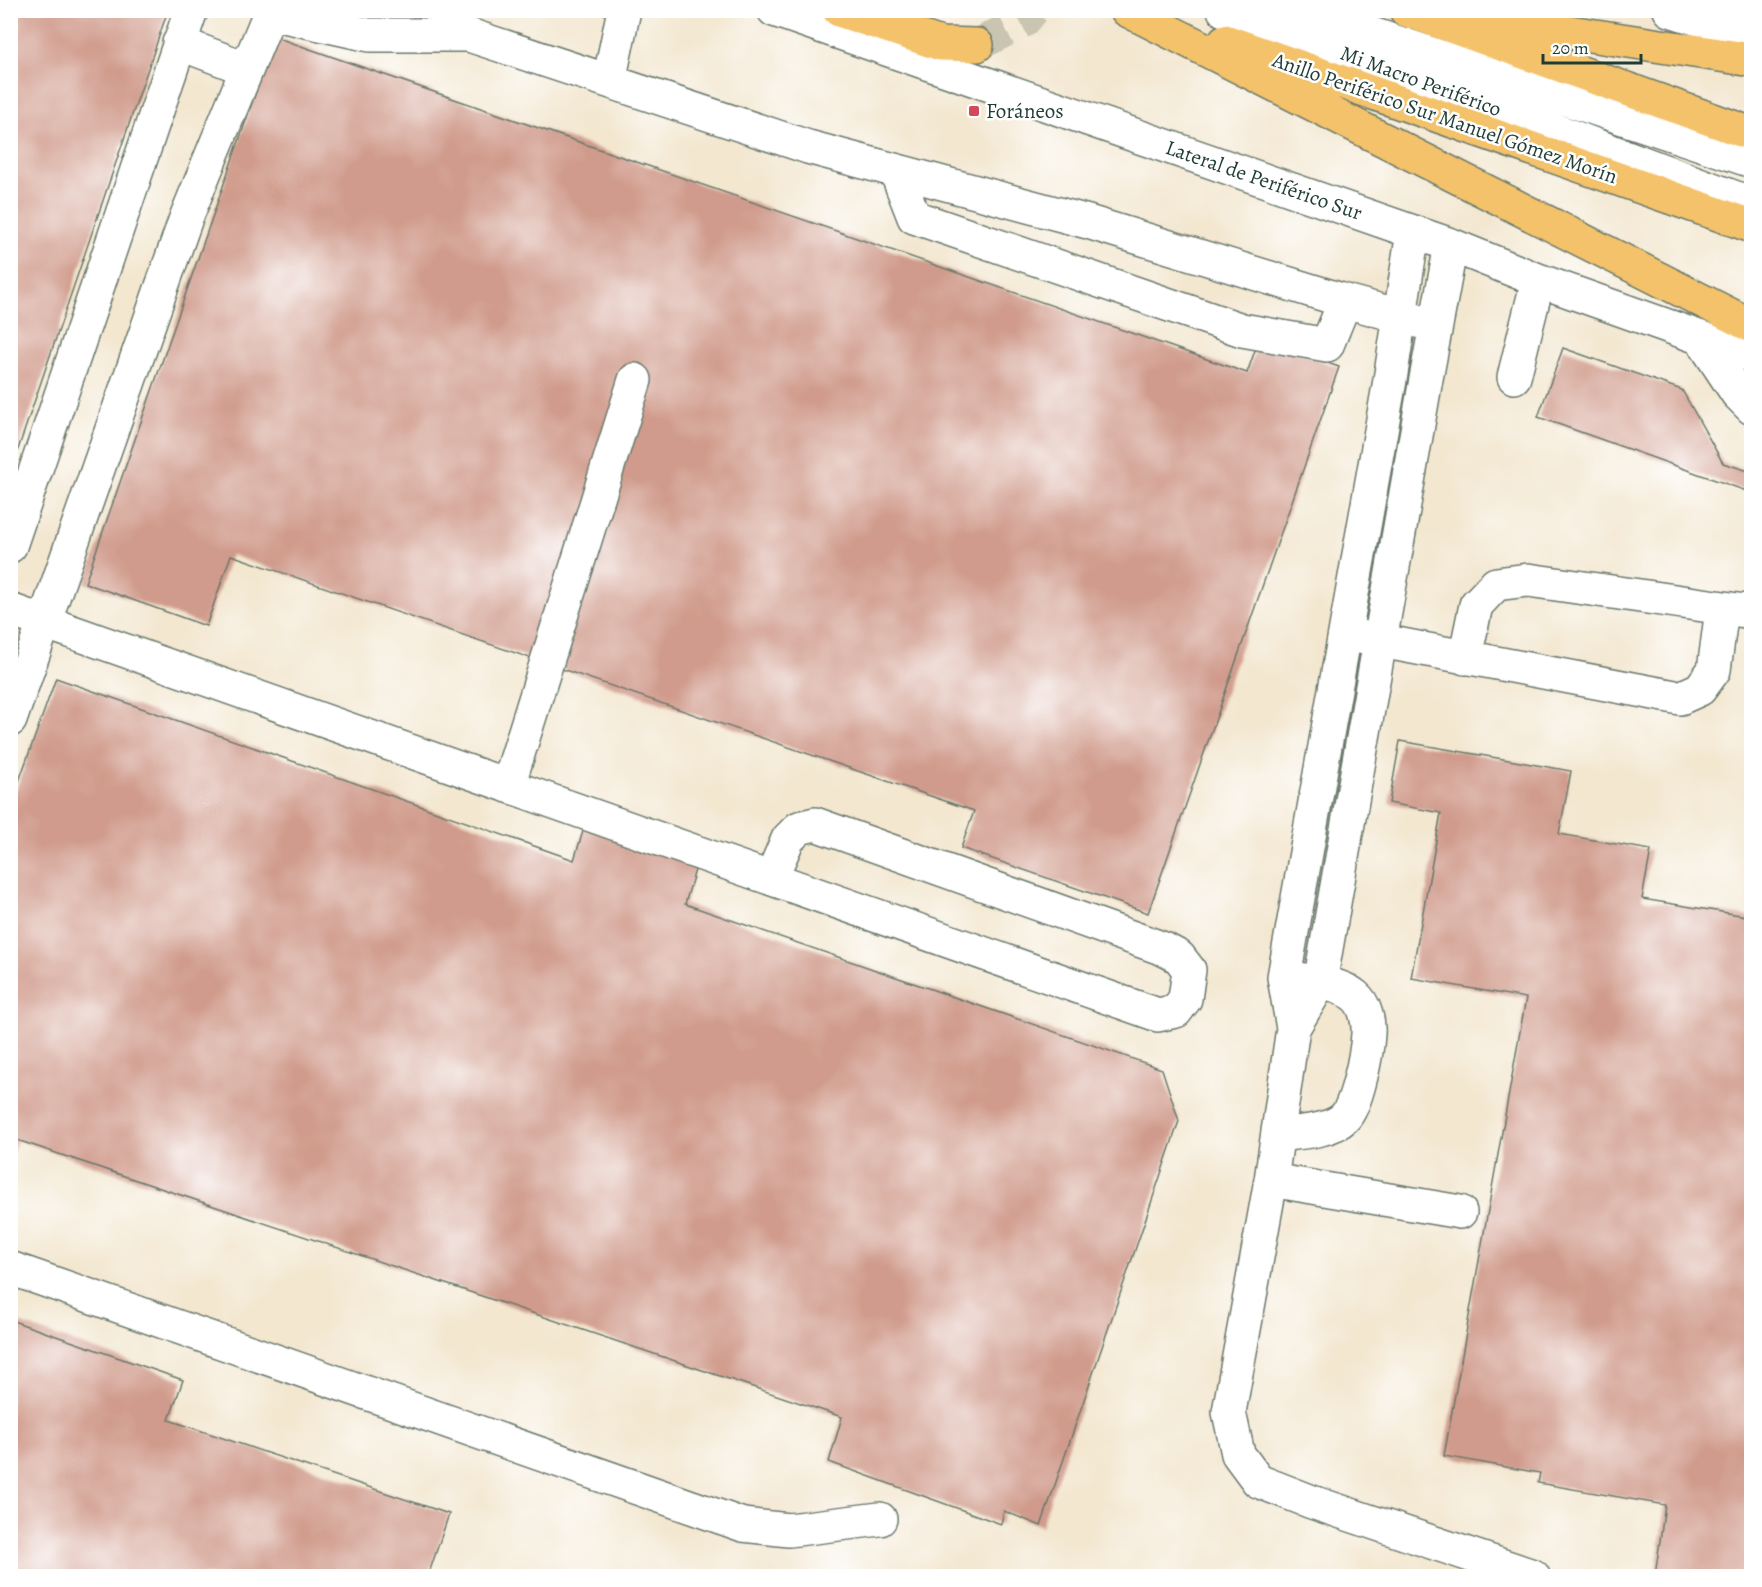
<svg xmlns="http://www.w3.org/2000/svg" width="1762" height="1587" viewBox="0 0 1762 1587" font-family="Alegreya,serif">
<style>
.building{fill:#d09b8c}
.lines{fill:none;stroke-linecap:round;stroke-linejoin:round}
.highway-tunnel{stroke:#c9c5b1;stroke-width:33;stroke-dasharray:33 16;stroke-linecap:butt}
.minor-casing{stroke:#69786b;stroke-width:36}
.highway-casing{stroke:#69786b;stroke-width:36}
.minor{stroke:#fff;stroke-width:33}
.highway{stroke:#f4c26a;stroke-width:33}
.poi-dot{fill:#d1495b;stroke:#fff;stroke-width:2}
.labels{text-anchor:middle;stroke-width:5;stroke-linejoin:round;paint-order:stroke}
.street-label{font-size:21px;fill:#1f3d34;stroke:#fff}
.poi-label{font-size:21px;fill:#1f3d34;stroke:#fff;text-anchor:start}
</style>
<rect width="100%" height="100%" fill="#fff"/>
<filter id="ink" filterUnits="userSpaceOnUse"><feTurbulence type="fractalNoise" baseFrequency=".0167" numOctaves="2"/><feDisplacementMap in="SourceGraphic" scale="12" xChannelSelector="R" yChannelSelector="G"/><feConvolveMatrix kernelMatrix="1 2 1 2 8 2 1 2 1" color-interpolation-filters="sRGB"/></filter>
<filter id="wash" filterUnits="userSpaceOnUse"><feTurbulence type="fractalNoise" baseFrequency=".008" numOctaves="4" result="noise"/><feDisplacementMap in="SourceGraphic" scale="24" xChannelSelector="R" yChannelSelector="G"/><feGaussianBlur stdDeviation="1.35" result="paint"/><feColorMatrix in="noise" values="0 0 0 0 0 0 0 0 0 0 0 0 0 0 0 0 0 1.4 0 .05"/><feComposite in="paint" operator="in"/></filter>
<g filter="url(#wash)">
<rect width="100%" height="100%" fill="#f3e7d0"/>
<g id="blocks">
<path class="building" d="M 10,10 L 168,10 L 11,470 L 10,470 Z
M 275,37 L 1247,373 L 1259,339 L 1339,367 L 1148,913 L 961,848 L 974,811 L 231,555 L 206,626 L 85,583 Z
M 1563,348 L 1682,390 L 1723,463 L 1752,472 L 1752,493 L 1538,417 Z
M 56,678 L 574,860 L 585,825 L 697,863 L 685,904 L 1162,1069 L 1179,1121 L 1041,1526 L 1004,1511 L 1001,1524 L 829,1462 L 842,1417 L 17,1140 L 10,1159 L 10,806 Z
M 1400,741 L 1571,771 L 1559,834 L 1651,850 L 1642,899 L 1752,917 L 1752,1576 L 1655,1576 L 1665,1505 L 1538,1483 L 1540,1473 L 1444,1456 L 1526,998 L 1411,978 L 1441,813 L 1389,803 Z
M 10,1320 L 183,1380 L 169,1420 L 449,1514 L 428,1576 L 10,1576 Z"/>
</g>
</g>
<g filter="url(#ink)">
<use href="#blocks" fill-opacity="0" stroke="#69786b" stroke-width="1.5"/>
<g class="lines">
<path class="highway-tunnel" d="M 977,45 L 1024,21 L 1033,10"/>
<g class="minor-casing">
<path id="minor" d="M 774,10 L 1451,245 L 1538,280 L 1752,356
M 1224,10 L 1400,72 L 1752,204
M 1300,10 L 1752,161
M 1670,10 L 1752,36
M 270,13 L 369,35 L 469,35 L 808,147 L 1088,222 L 1345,301 L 1436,326
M 179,43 L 247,69
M 609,81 L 624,10
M 896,171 L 914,217 L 1242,330 L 1327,345 L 1345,301
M 1413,232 L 1390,380 L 1284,977 L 1293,1028 L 1271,1180 L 1229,1412 L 1238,1454 L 1258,1481 L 1312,1502 L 1533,1576
M 1702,340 L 1737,393 L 1752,408
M 1514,377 L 1538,280
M 10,546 L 191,10
M 10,610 L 1158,1015 L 1176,1011 L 1185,999 L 1189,970 L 1179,957 L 1164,949 L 815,824 L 799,828 L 788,839 L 771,878
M 1360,637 L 1680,698 L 1700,689 L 1714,670 L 1722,609
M 1465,658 L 1476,605 L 1496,584 L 1528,580 L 1752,612
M 10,720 L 186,218 L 271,10
M 508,786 L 635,380
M 1293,1028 L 1320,983 L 1426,379 L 1451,245
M 1278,1135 C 1298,1132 1329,1132 1344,1118 C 1357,1106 1367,1052 1368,1034 C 1369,1022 1365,1004 1355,996 C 1340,984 1316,982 1298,979
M 1271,1180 L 1460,1212
M 10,1268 L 743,1525 L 789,1530 L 880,1519"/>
</g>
<g class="highway-casing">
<path id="highway" d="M 839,10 L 941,44 L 977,45
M 1127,10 L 1752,326
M 1406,10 L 1752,134
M 1466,16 L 1752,60
M 1225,41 L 1752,226"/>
</g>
<use href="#minor" class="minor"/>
<use href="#highway" class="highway"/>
</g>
</g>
<rect class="poi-dot" x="968" y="105" width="12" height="12" rx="3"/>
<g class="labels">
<g class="street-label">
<text transform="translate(1421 81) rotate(20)" y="7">Mi Macro Periférico</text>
<text transform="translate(1445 118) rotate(19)" y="7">Anillo Periférico Sur Manuel Gómez Morín</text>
<text transform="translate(1264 180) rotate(19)" y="7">Lateral de Periférico Sur</text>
</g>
<g class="poi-label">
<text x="986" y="118">Foráneos</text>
</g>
</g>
<rect width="1762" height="1587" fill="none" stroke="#fff" stroke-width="36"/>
<path d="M1543 54v9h98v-9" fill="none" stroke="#1f3d34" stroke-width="3"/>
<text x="1552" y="54" font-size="18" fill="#1f3d34" stroke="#ffffff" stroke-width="4.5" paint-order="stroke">20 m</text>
</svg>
